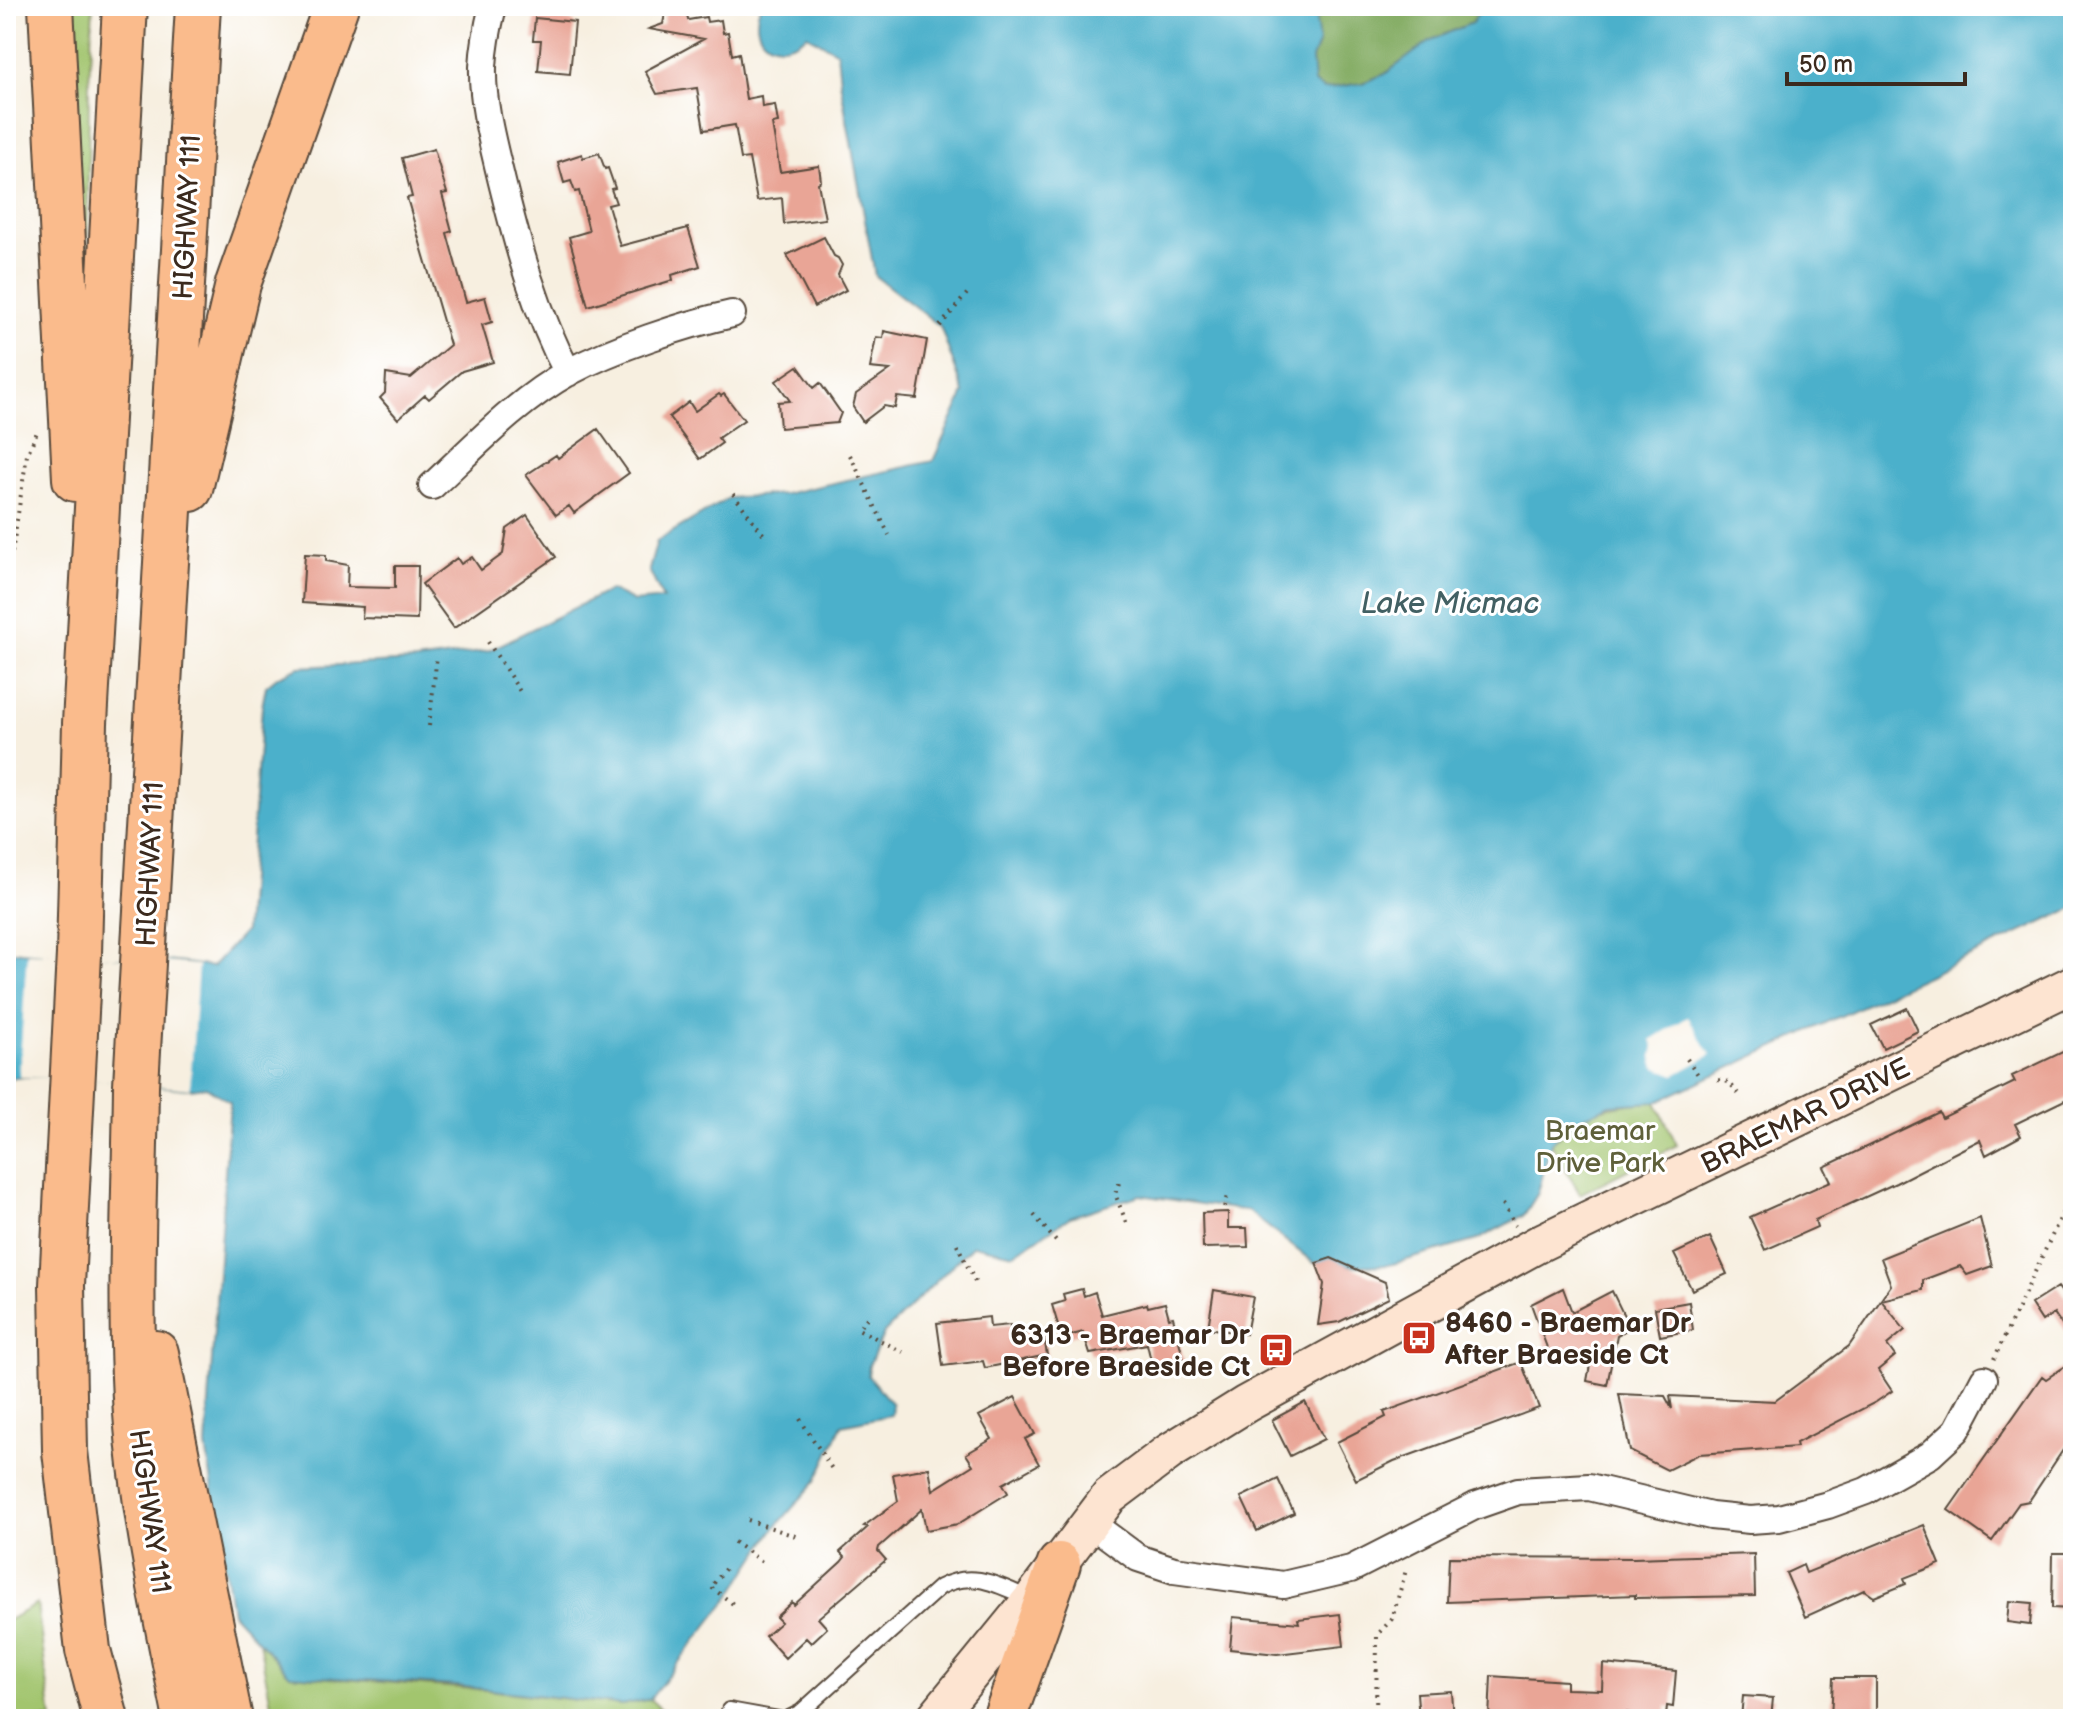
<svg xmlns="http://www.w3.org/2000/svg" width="2079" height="1725" viewBox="0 0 2079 1725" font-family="'Balsamiq Sans',sans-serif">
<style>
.green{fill:#a2c56e;stroke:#6e7846;stroke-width:2}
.forest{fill:#81aa61;stroke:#5e6a40;stroke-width:2}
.water{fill:#4cb0cb;stroke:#446d74;stroke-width:2}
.pier{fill:#f7efe0}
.building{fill:#e9a596}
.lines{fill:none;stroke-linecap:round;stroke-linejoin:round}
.lane-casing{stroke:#57483b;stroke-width:18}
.street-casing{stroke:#57483b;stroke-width:30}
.secondary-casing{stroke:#57483b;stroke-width:40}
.primary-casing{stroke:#57483b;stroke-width:46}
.highway-casing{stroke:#57483b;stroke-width:48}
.path{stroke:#57483b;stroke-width:4;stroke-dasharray:2 6;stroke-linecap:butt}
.lane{stroke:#fff;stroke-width:14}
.street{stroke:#fff;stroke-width:26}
.secondary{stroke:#fde4d1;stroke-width:36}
.primary{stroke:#fabb8c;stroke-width:42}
.highway{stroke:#fabb8c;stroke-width:44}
.labels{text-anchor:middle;stroke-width:6;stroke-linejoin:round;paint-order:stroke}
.street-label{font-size:28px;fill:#3b2a1e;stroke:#fff}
.park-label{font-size:28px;fill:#5f603a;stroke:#fff}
.poi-label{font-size:28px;font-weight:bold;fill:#3b2a1e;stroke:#fff;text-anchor:start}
.water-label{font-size:30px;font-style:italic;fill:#426063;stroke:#fff}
</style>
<rect width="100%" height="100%" fill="#fff"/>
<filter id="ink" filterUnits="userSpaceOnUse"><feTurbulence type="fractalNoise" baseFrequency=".0125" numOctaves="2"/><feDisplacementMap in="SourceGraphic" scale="16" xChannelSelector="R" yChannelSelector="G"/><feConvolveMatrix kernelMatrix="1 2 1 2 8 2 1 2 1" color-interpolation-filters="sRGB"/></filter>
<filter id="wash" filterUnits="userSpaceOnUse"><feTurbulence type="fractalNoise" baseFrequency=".006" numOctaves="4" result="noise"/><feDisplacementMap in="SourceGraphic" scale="32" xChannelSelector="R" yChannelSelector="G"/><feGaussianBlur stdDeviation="1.8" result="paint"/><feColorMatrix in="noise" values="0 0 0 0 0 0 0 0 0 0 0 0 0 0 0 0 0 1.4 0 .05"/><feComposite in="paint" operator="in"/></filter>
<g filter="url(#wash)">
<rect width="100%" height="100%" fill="#f7efe0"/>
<path class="green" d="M 63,6 L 93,6 L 89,84 L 87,280 L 73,278 Z
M 1644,1102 L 1656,1102 L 1677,1145 L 1580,1194 L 1551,1143 C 1560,1136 1567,1128 1576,1121 C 1597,1106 1619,1106 1644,1102 Z
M 37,1604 L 52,1719 L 6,1719 L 6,1621 Z
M 259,1642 L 290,1675 L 486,1690 L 622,1705 L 650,1699 L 671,1719 L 274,1719 Z"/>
<path class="forest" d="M 1328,6 L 1335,6 L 1354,15 L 1363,11 L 1364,6 L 1483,6 L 1472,23 L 1438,37 L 1385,74 L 1362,83 L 1324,89 L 1314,83 L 1312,59 L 1319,41 L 1315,21 L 1321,11 Z"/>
<path class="water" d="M 760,6 L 1328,6 L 1321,11 L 1316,21 L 1319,41 L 1312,59 L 1314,83 L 1324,89 L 1362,83 L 1385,74 L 1431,40 L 1472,23 L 1483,6 L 2073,6 L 2073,908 L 1656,1102 L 1610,1105 L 1579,1119 L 1561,1132 L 1551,1143 L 1538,1193 L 1524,1215 L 1477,1240 L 1389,1265 L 1354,1266 L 1314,1263 L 1248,1211 L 1140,1195 L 1070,1217 L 1014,1254 L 973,1245 L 884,1333 L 869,1365 L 868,1376 L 892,1404 L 891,1415 L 842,1425 L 816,1481 L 774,1529 L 732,1594 L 650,1699 L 622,1705 L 457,1686 L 290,1675 L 232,1613 L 206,1446 L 230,1102 L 206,1087 L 190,1089 C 133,1085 61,1070 6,1079 L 6,950 C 74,960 144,955 212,967 L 245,931 L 262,707 L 266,686 L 277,677 L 299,667 L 416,661 L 488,651 L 610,590 L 634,602 L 663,599 L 649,570 L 657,541 L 729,498 L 784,494 L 933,461 L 964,393 L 940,326 L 875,276 L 840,81 L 837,52 L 807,35 C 780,58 747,43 760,6 Z"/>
<path class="pier" d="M 27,953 L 79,954 L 198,965 L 190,1089 L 71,1078 L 19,1077 Z
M 1688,1017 L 1711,1055 L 1675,1075 L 1655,1067 L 1652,1057 L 1654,1046 L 1651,1040 Z"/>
<g id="blocks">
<path class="building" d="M 666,9 L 687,13 L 688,20 L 706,17 L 707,22 L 721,20 L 723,33 L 728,32 L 732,55 L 739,53 L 746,99 L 761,96 L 762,107 L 775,105 L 778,123 L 772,124 L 780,172 L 819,166 L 821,181 L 818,183 L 825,219 L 784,224 L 782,198 L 757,201 L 749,158 L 741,159 L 735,125 L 704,130 L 697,88 L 657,94 L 645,71 L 704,39 L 649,29 L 663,24 Z
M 535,18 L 575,22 L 570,74 L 538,71 L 541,40 L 533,40 Z
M 434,149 L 447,193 L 442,194 L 452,231 L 447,233 L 466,302 L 485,297 L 492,322 L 482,325 L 493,362 L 462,371 L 429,399 L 425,395 L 398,419 L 380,398 L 385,393 L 386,374 L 411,378 L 450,345 L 407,198 L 412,197 L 402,158 Z
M 599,153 L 605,169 L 608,168 L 615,188 L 611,189 L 616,203 L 608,205 L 620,246 L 688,228 L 700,266 L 672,275 L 673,280 L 588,306 L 569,237 L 589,231 L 579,191 L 575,192 L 571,181 L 564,183 L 558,162 L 582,154 L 583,158 Z
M 824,237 L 834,256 L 838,258 L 842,265 L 838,275 L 846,290 L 814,307 L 787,255 Z
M 884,331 L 927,340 L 917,399 L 897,397 L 895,408 L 884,406 L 863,422 L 853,407 L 856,394 L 890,370 L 870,368 L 876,337 L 883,338 Z
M 798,366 L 814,388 L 820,383 L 841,413 L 837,423 L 780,428 L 778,402 L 790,401 L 776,381 Z
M 719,394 L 721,396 L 724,394 L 744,420 L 718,438 L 722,443 L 700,459 L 669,417 L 689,402 L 695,411 Z
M 598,429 L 629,473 L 574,513 L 569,506 L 556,515 L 526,475 L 556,455 L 558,458 Z
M 527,515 L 556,557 L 454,628 L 422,584 L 457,558 L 461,564 L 472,557 L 481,570 L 503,554 L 507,529 Z
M 305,554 L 326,555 L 326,561 L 348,565 L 347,587 L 395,588 L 395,566 L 418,566 L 417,620 L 362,618 L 363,607 L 302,603 Z
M 1907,1008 L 1918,1031 L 1883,1048 L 1871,1025 Z
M 2073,1047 L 2073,1096 L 2015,1124 L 2021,1136 L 1986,1155 L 1980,1140 L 1896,1183 L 1815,1220 L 1817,1227 L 1765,1250 L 1750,1217 L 1831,1181 L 1824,1167 L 1939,1112 L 1942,1118 L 2015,1082 L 2012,1076 Z
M 1228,1212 L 1228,1228 L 1247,1228 L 1248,1247 L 1203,1248 L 1202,1213 Z
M 1980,1218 L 1992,1266 L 1967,1275 L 1960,1266 L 1923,1280 L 1923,1290 L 1881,1300 L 1905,1330 L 1887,1345 L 1895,1356 L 1878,1370 L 1892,1391 L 1876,1402 L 1796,1443 L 1797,1447 L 1699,1454 L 1667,1470 L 1630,1451 L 1619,1394 L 1665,1396 L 1672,1409 L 1670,1396 L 1775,1401 L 1849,1346 L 1891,1285 L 1881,1258 Z
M 1710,1237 L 1727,1274 L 1692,1290 L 1674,1254 Z
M 1331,1258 L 1385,1282 L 1389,1298 L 1339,1322 L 1318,1325 L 1324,1284 L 1316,1263 Z
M 2058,1287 L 2066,1298 L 2073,1294 L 2073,1342 L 2054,1313 L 2042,1321 L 2031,1304 Z
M 1563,1288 L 1572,1312 L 1612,1291 L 1630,1328 L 1617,1335 L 1607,1385 L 1587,1381 L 1592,1354 L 1553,1364 L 1531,1304 Z
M 1082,1289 L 1084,1296 L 1095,1292 L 1102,1315 L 1147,1304 L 1148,1307 L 1165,1303 L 1169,1318 L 1173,1317 L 1184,1361 L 1153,1369 L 1147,1344 L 1090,1354 L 1083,1332 L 1062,1338 L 1052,1305 L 1065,1301 L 1063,1294 Z
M 1214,1290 L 1253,1297 L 1246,1334 L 1208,1328 Z
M 1689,1302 L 1693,1330 L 1660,1336 L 1655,1308 Z
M 989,1317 L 990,1327 L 1010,1325 L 1011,1335 L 1043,1331 L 1047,1355 L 985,1368 L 983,1361 L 943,1366 L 937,1323 Z
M 2073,1361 L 2073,1435 L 2029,1501 L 2019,1503 L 1992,1541 L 1948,1510 L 2042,1376 L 2046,1379 Z
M 1521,1362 L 1539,1408 L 1394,1461 L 1356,1480 L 1337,1442 L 1386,1417 L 1384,1412 Z
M 1015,1397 L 1035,1434 L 1025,1439 L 1039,1464 L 1003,1484 L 1008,1493 L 958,1524 L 926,1530 L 922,1509 L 879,1547 L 878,1551 L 886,1560 L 818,1618 L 827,1628 L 811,1643 L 806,1638 L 785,1658 L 765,1636 L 781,1622 L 776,1617 L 792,1602 L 794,1605 L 841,1562 L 845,1557 L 840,1552 L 868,1527 L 864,1526 L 898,1501 L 893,1474 L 929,1468 L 933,1490 L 973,1465 L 966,1454 L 992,1439 L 979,1416 Z
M 1305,1402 L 1324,1439 L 1290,1456 L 1272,1420 Z
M 1278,1479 L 1294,1513 L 1257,1531 L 1241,1497 Z
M 1924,1525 L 1940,1564 L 1904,1578 L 1906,1584 L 1874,1597 L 1864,1590 L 1805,1617 L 1786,1573 L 1803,1565 L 1806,1573 Z
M 2053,1553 L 2073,1553 L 2073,1609 L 2052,1608 Z
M 1754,1554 L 1755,1596 L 1635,1598 L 1635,1595 L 1447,1602 L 1449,1557 L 1634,1558 Z
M 2009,1601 L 2032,1603 L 2030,1625 L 2007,1622 Z
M 1340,1614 L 1344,1646 L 1277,1654 L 1230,1649 L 1233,1617 L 1299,1623 L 1298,1619 Z
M 1603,1664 L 1676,1671 L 1673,1707 L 1667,1706 L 1666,1716 L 1596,1710 L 1596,1719 L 1489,1719 L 1491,1676 L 1566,1681 L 1566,1689 L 1602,1690 Z
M 1833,1678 L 1876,1678 L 1876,1719 L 1831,1719 Z
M 1451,1691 L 1453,1719 L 1419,1719 L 1417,1693 Z
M 1743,1696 L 1773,1698 L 1771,1719 L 1741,1719 Z"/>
</g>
</g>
<g filter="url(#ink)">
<use href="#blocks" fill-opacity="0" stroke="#57483b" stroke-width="2"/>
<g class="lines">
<g class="lane-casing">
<path id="lane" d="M 729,1710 L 779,1719
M 787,1719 L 801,1712 L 940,1587 C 974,1569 999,1586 1031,1599"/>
</g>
<g class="street-casing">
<path id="street" d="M 493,6 C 488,26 484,46 483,67 C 482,105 493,144 502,182 C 518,247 536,313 568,373
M 432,486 C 475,446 518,400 569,372 C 614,348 682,325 732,314
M 1088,1521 L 1138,1558 L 1174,1570 L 1283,1585 L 1351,1569 L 1475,1506 L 1518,1491 L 1589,1487 L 1711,1516 L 1750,1520 L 1779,1518 L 1828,1505 L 1866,1491 L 1930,1455 L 1957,1430 L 1984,1379"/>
</g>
<g class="secondary-casing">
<path id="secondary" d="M 934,1719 L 1032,1599 L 1109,1497 L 1169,1452 L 1246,1404 L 1542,1242 L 2073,984"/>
</g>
<g class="primary-casing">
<path id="primary" d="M 1004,1719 L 1059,1564"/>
</g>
<g class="highway-casing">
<path id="highway" d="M 51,6 L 75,479
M 190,489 L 238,284 L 336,6
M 156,1353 L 230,1719
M 106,1719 L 88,1650 L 65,1451 L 62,1285 L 79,954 L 85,723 L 125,6
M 186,1719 C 164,1606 138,1492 134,1377 C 130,1280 135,1182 136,1085 L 198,6"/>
</g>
<path class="path" d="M 940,326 L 970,290
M 850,455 L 889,535
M 733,494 L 764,535
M 6,592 L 27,455 L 37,432
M 488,642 L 521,693
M 429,726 L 437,655
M 1687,1059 L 1699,1076
M 1718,1080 L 1729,1082 L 1740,1096
M 1119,1183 L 1115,1194 L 1127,1224
M 1503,1204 L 1515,1226
M 1224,1207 L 1228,1192
M 1034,1215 L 1059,1245
M 957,1244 L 975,1282
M 867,1318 L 858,1329 L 903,1352
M 1994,1359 L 2073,1191
M 800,1419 L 832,1469
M 748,1520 L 798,1537
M 734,1542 L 765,1564
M 725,1569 L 711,1587 L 737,1607
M 1376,1719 L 1377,1635 L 1392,1619 L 1406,1570"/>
<use href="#lane" class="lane"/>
<use href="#street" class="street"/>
<use href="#secondary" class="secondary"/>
<use href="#primary" class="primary"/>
<use href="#highway" class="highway"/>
</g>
</g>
<defs>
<g id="bus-square" transform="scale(1.8)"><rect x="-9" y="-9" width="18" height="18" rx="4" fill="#c8321e" stroke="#fff"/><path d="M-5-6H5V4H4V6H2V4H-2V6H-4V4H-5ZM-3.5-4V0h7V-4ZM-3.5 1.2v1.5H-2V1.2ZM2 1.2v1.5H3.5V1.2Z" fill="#fff"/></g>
</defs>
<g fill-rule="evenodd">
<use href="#bus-square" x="1419" y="1338"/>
<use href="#bus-square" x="1276" y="1350"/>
</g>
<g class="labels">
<g class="street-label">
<text transform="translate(186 217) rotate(-87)" y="10">HIGHWAY 111</text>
<text transform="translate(149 864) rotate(-87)" y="10">HIGHWAY 111</text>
<text transform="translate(1805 1115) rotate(-26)" y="10">BRAEMAR DRIVE</text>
<text transform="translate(151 1511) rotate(82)" y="10">HIGHWAY 111</text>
</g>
<g class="park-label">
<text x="1600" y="1140">Braemar<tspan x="1600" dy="32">Drive Park</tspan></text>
</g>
<g class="poi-label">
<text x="1445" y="1332">8460 - Braemar Dr<tspan x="1445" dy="32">After Braeside Ct</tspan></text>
<text x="1250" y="1344" text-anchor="end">6313 - Braemar Dr<tspan x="1250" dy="32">Before Braeside Ct</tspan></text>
</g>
<g class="water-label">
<text x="1450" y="613">Lake Micmac</text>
</g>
</g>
<rect width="2079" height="1725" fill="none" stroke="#fff" stroke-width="32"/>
<path d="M1787 72v12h178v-12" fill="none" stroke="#3b2a1e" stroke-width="4"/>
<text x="1799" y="72" font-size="24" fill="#3b2a1e" stroke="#ffffff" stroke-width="6" paint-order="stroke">50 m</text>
</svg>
